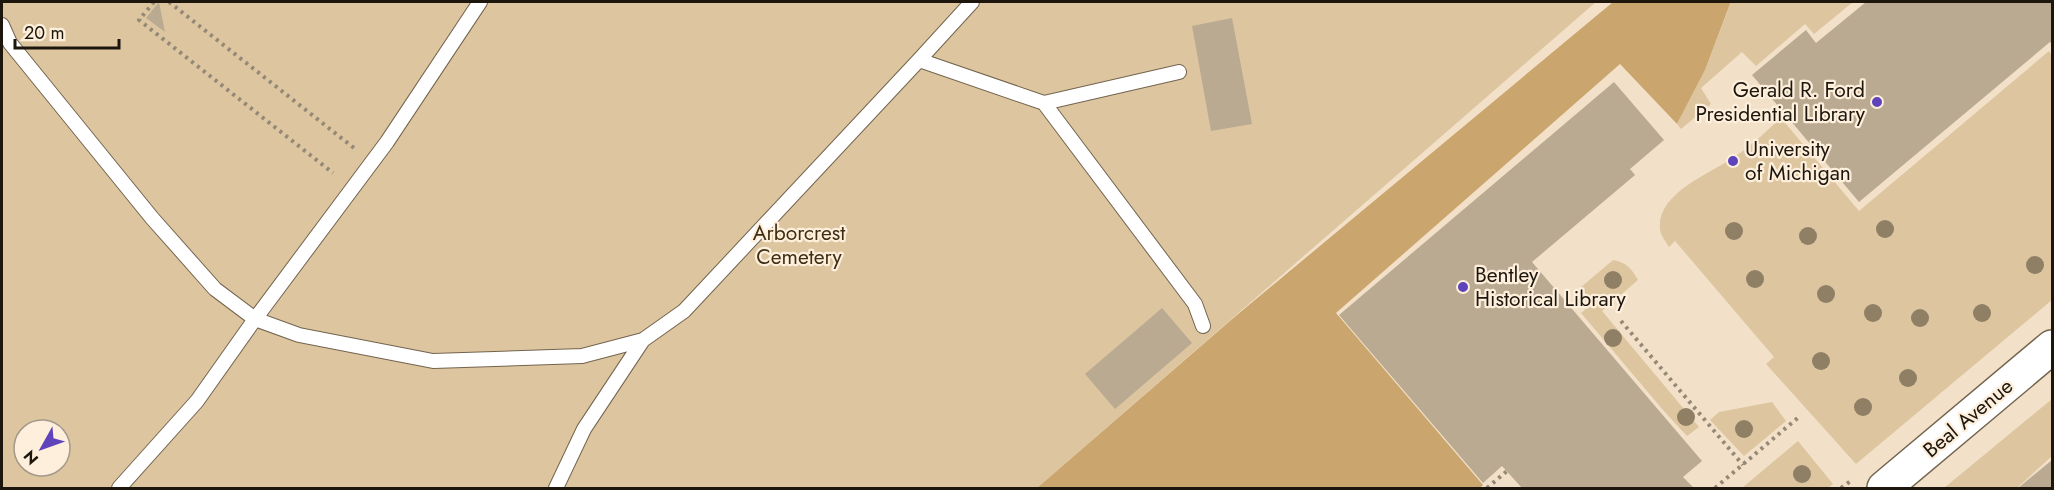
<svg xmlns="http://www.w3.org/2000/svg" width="2054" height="490" viewBox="0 0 2054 490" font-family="Jost,sans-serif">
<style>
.green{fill:#ddc5a0;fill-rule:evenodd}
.forest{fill:#caa66e}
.building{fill:#baaa92}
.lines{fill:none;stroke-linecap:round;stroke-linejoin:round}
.service-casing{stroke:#73644e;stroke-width:16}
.tertiary-casing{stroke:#73644e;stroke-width:36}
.path{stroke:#948876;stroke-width:4;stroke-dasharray:3 4.5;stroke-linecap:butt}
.service{stroke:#fff;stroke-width:14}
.tertiary{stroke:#fff;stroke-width:33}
.tree{fill:#8f7f65}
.poi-dot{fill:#5e43bb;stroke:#fdefdb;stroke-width:2}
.labels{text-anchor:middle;stroke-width:4.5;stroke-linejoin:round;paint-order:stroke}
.poi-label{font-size:21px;fill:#1c160d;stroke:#fdefdb;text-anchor:start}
.park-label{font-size:21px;fill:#3e2e14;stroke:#fdefdb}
.street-label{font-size:21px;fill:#1c160d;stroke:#fdefdb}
</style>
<rect width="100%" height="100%" fill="#f2e1c8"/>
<path class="green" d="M 2,2 L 1596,2 L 1037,488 L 2,488 ZM 24,430 L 60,430 L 60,466 L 24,466 Z
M 1730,2 L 1853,2 L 1814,34 L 1805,24 L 1756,66 L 1742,52 L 1701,88 L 1711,104 L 1681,129 L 1677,124 L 1705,70 L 1730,5 Z
M 2049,51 L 2052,56 L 2052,300 L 1856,464 L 1766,364 L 1774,357 L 1675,241 L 1669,247 C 1666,242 1661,236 1660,230 C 1656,194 1707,175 1731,159 C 1749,148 1765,132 1781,118 L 1859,211 Z
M 1613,260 C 1626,262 1632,269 1638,280 L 1602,311 L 1699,427 L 1687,436 L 1663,410 L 1581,313 L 1593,303 L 1580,288 Z
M 2052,399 L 2052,456 L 2017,488 L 1944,488 Z
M 1772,402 L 1786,421 L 1744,456 L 1710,420 L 1719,412 Z
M 1798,441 L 1833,484 L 1828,488 L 1742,488 Z"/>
<path class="forest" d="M 1613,2 L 1730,2 L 1730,4 L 1705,70 L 1677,124 L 1620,64 L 1336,313 L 1483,485 L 1480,488 L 1037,488 L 1231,320 Z"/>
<path class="building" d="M 159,2 L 165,32 L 146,18 Z
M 1866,2 L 2052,2 L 2052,44 L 2050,42 L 1859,202 L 1752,75 L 1806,30 L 1816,43 Z
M 1232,18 L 1252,124 L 1211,131 L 1192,26 Z
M 1614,82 L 1664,140 L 1630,169 L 1635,175 L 1532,262 L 1702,461 L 1683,477 L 1694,488 L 1522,488 L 1502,466 L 1483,483 L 1339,315 Z
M 1162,308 L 1192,343 L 1115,409 L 1085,374 Z
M 2052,460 L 2052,488 L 2018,488 Z"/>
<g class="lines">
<g class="service-casing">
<path id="service" d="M 2,25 L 10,43 L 152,218 L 215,289 L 255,319 L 299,335 L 433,361 L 582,356 L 643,340 L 684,311 L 919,60 L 972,2
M 919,60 L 1044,103 L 1179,72
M 1044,103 L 1195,304 L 1203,326
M 119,488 L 197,401 L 255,319 L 387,142 L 480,2
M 556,488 L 584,429 L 643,340"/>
</g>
<g class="tertiary-casing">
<path id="tertiary" d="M 1884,488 L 2052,347"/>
</g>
<path class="path" d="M 154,2 L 139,20 L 333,173
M 169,2 L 354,148
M 1621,321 L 1743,465
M 1487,488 L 1507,471
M 1715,488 L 1800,416
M 1841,488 L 1852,480"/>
<use href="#service" class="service"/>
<use href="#tertiary" class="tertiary"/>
</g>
<g class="tree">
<circle cx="1885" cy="229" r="9"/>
<circle cx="1734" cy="231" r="9"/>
<circle cx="1808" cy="236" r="9"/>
<circle cx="2035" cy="265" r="9"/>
<circle cx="1755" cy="279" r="9"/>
<circle cx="1613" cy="280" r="9"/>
<circle cx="1826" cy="294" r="9"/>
<circle cx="1873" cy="313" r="9"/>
<circle cx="1982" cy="313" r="9"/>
<circle cx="1920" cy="318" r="9"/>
<circle cx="1613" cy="338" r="9"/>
<circle cx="1821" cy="361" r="9"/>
<circle cx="1908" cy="378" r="9"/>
<circle cx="1863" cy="407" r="9"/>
<circle cx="1686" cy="417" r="9"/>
<circle cx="1744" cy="429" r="9"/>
<circle cx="1802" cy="474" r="9"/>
</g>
<g class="poi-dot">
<circle cx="1877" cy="102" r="6"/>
<circle cx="1733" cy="161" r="6"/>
<circle cx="1463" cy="287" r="6"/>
</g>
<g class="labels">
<g class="poi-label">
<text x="1865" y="97" text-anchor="end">Gerald R. Ford<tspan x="1865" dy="24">Presidential Library</tspan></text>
<text x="1745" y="156">University<tspan x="1745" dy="24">of Michigan</tspan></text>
<text x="1475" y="282">Bentley<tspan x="1475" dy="24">Historical Library</tspan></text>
</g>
<g class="park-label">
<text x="799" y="240">Arborcrest<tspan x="799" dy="24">Cemetery</tspan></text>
</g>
<g class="street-label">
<text transform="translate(1968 418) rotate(-40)" y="7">Beal Avenue</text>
</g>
</g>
<rect width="2054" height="490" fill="none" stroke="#1c160d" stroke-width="6"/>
<g transform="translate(42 448) rotate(230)"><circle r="28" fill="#fdefdb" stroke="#a39889" stroke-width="1.5"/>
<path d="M0-4.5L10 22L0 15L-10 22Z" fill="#5e43bb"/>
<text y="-9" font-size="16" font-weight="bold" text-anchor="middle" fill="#1c160d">N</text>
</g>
<path d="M15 39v9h104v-9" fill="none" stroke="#1c160d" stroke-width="3"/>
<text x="24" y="39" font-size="18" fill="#1c160d" stroke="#fdefdb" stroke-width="4.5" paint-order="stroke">20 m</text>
</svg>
